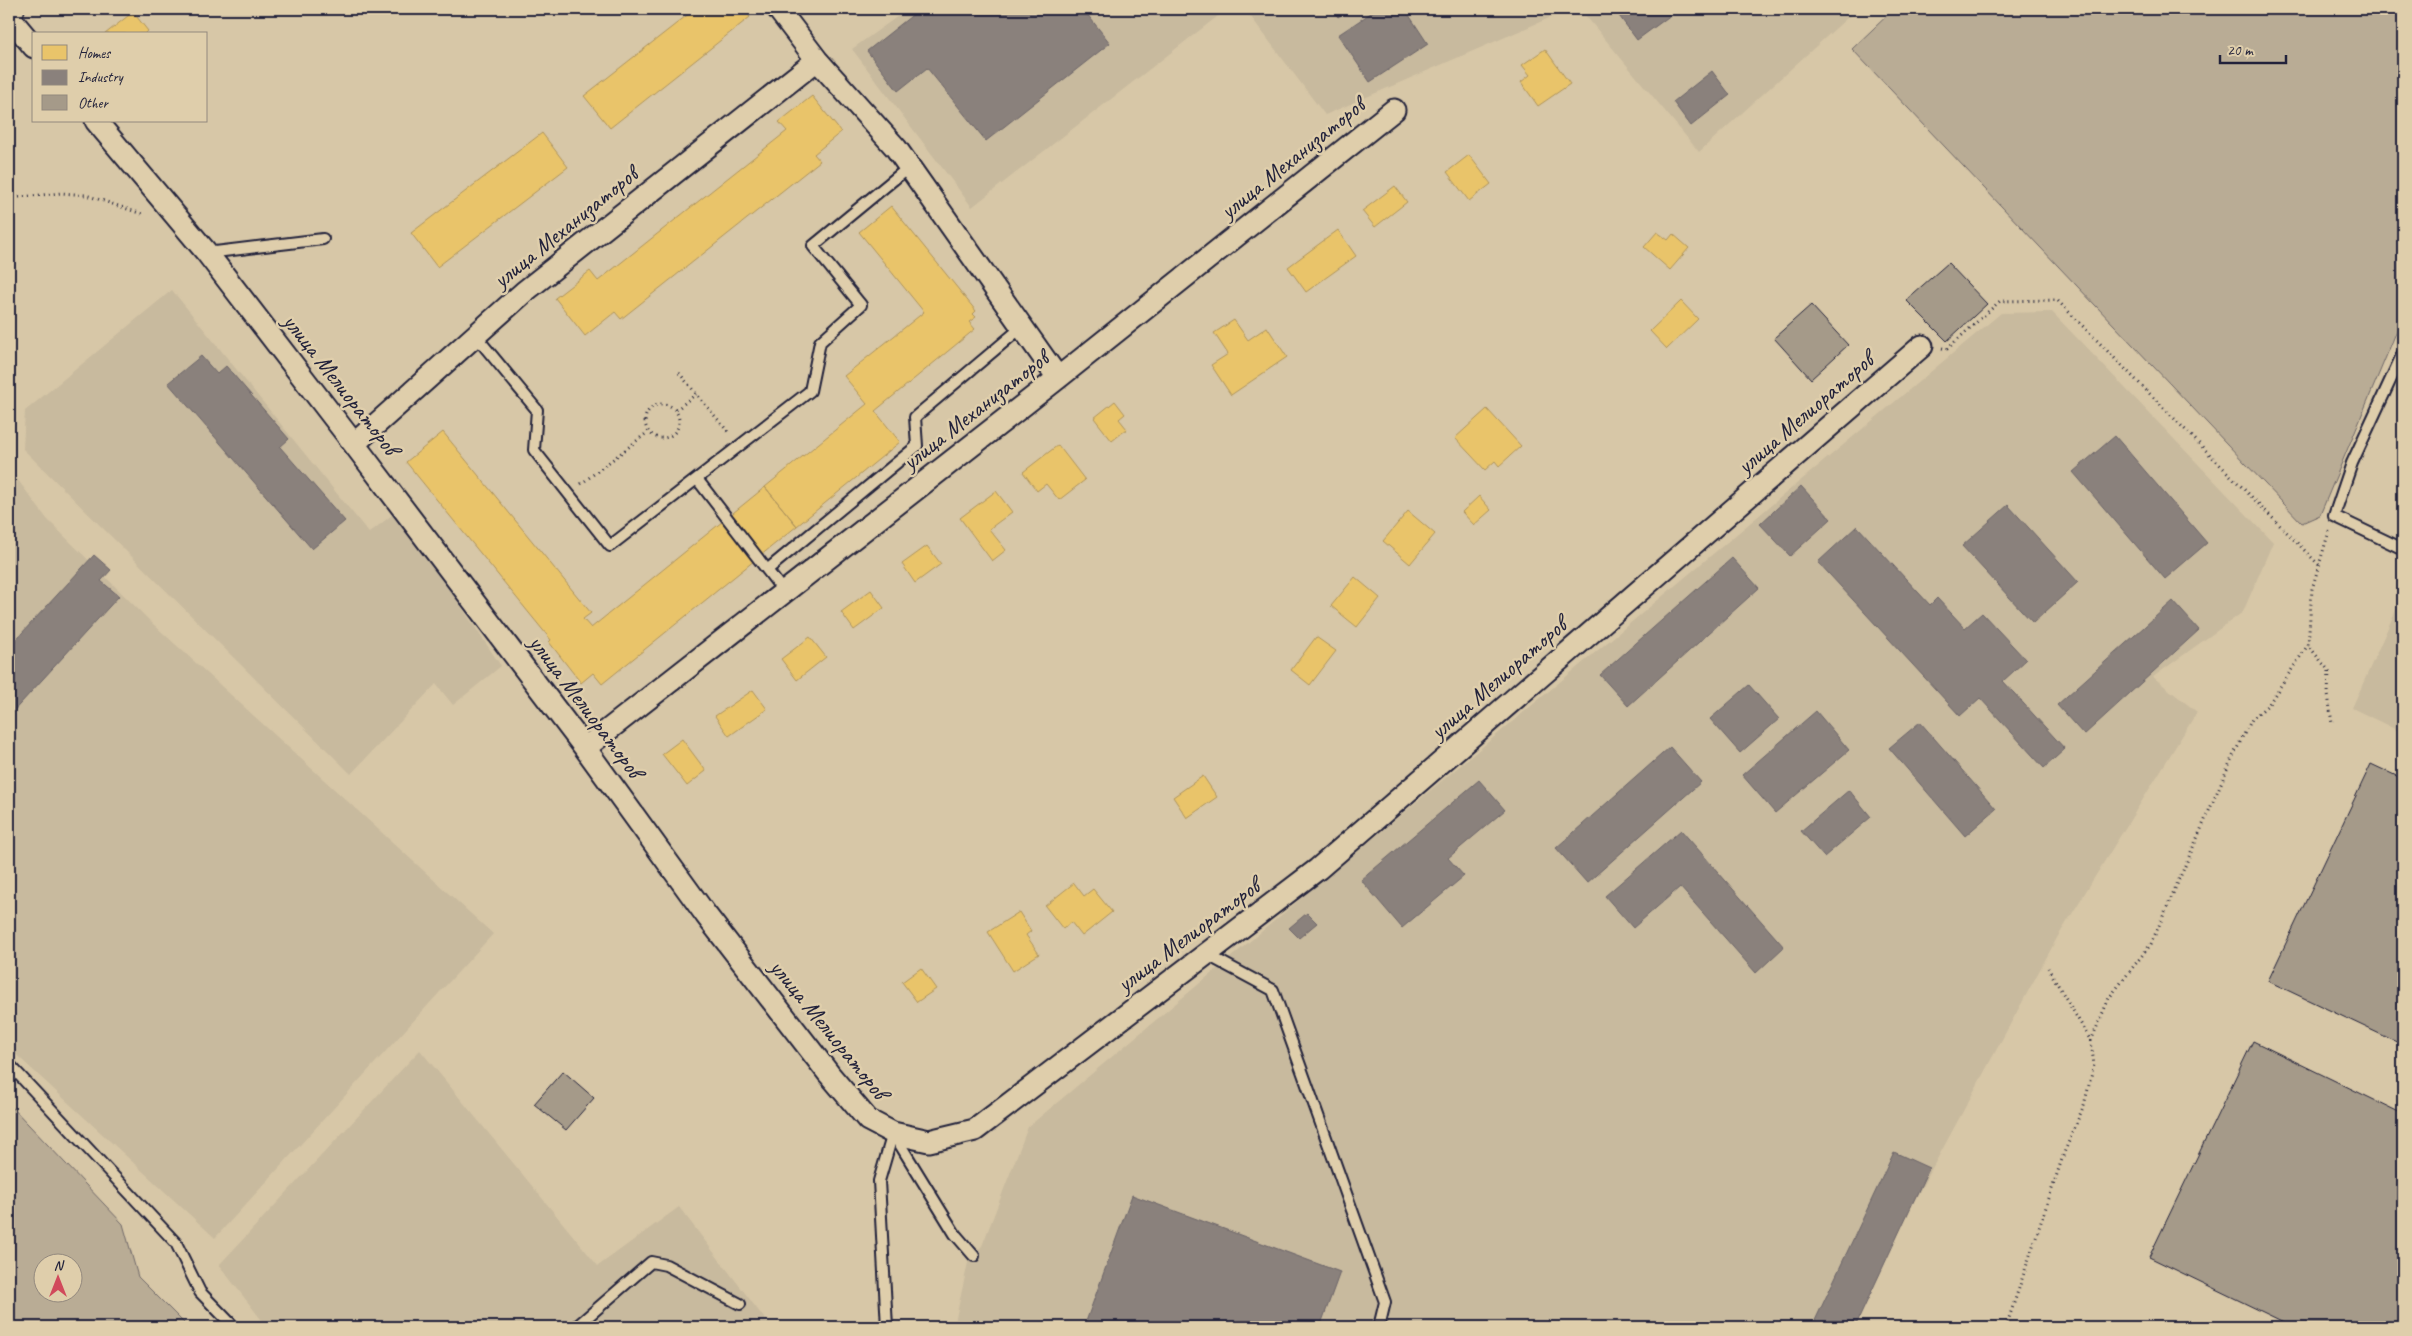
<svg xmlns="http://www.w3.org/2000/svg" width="2412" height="1336" viewBox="0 0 2412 1336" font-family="Caveat,sans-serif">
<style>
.built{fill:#c8ba9e}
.green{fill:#b9ac95;stroke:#6e6768;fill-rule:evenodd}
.homes{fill:#e9c46a;stroke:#ad935c}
.industry{fill:#8a817c;stroke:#6b6468}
.building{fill:#a59a89;stroke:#22223b}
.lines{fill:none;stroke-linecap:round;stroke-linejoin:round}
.service-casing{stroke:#22223b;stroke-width:14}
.minor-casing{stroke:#22223b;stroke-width:25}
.primary-casing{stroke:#22223b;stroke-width:31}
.path{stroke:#22223b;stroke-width:3;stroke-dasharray:1 4;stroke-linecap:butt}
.service{stroke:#dfceab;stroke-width:10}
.minor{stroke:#dfceab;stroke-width:21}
.primary{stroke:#dfceab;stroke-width:28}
.labels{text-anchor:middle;stroke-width:5;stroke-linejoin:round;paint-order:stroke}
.street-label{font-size:24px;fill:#22223b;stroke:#dfceab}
</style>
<rect width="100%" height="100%" fill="#d7c7a7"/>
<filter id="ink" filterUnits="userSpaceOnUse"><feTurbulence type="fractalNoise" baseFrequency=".02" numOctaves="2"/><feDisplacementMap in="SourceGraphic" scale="10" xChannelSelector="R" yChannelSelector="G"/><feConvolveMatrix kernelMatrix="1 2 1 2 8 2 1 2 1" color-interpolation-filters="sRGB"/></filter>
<g filter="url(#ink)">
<path class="built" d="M 908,9 L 1227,9 L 972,207 L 852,49 Z
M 1245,9 L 1570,9 L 1325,115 Z
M 1580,9 L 1857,9 L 1699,152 Z
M 172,290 L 369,533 L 397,511 L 501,666 L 453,705 L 436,684 L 351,774 L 23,449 L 25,411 Z
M 2052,312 L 2273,542 L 2243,612 L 2153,677 L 2197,712 L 2057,938 L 1846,1327 L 954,1327 L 969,1258 L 982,1246 L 1028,1127 L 2001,313 Z
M 9,468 L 47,519 L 152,623 L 493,934 L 215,1238 L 9,1048 Z
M 2403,594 L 2403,733 L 2352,708 Z
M 420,1050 L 598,1266 L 679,1207 L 771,1327 L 267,1327 L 219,1265 Z"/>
<path class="green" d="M 1894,9 L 2403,9 L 2403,316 L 2320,515 L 2302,523 L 1852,49 Z
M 9,1104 L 123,1224 L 138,1277 L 188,1327 L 9,1327 ZM 42,1264 L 72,1264 L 72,1294 L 42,1294 Z"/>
<path class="homes" d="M 695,9 L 744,9 L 750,17 L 610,128 L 584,96 Z
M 133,12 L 148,31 L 145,34 L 105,34 Z
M 1545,49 L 1570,84 L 1538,106 L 1521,82 L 1530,75 L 1522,65 Z
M 812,96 L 841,132 L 814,154 L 820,161 L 621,319 L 615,312 L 585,336 L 555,298 L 590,271 L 598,281 L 787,131 L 779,122 Z
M 542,133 L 568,167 L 437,267 L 411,233 Z
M 1469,155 L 1491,184 L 1469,201 L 1447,172 Z
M 1395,186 L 1407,202 L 1375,227 L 1362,211 Z
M 891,206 L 976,311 L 973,314 L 976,317 L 969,322 L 975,329 L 875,411 L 900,442 L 797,526 L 765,487 L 867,404 L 844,376 L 924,312 L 859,232 Z
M 1338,230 L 1356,256 L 1306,292 L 1288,267 Z
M 1657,232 L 1668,240 L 1673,234 L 1689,248 L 1670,270 L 1644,247 Z
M 1681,301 L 1698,319 L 1667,349 L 1650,331 Z
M 1234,320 L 1248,340 L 1267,327 L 1287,357 L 1231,395 L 1211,365 L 1228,354 L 1214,333 Z
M 1115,401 L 1125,414 L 1119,419 L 1127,429 L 1112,441 L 1094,418 Z
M 1487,409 L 1521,446 L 1499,466 L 1495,461 L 1485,470 L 1455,438 Z
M 443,432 L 591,613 L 583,619 L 591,628 L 765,487 L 797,526 L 602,684 L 593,673 L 581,683 L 549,642 L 551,640 L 406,462 Z
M 1058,445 L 1085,480 L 1059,500 L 1046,484 L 1037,491 L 1023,472 Z
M 996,491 L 1012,512 L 989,529 L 1006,550 L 992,561 L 960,518 Z
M 1479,496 L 1491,510 L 1474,525 L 1462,512 Z
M 1408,511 L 1435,534 L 1410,564 L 1383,541 Z
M 927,546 L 941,564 L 915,583 L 902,564 Z
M 1355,577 L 1380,598 L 1357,627 L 1331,606 Z
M 871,590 L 884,608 L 854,630 L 841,612 Z
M 810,637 L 826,657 L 797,680 L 781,659 Z
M 1316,637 L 1336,651 L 1310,685 L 1291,670 Z
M 753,690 L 767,709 L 729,736 L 715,716 Z
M 682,739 L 706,771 L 687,786 L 662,754 Z
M 1203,776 L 1217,797 L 1187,818 L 1173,797 Z
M 1074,883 L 1084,896 L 1093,889 L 1112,912 L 1082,936 L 1071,922 L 1063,929 L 1045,906 Z
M 1019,912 L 1031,931 L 1026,935 L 1039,954 L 1013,971 L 988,932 Z
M 921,968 L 936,989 L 917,1002 L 902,982 Z"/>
<path class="industry" d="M 920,9 L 1083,9 L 1110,43 L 986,141 L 927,68 L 898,91 L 867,51 Z
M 1332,9 L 1349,9 L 1338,17 Z
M 1377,9 L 1405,9 L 1428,44 L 1370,82 L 1338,35 Z
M 1614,9 L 1679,9 L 1637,40 Z
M 1712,71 L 1730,95 L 1691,126 L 1673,102 Z
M 201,356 L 217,374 L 226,366 L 289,439 L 280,447 L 345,521 L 312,549 L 168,383 Z
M 2115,436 L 2207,543 L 2165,579 L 2073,472 Z
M 1801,486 L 1831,519 L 1790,556 L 1760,524 Z
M 2008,505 L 2078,582 L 2033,623 L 1962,546 Z
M 1857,526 L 1930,605 L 1937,598 L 1965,628 L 1982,613 L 2026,660 L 2003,681 L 2065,749 L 2044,768 L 1980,698 L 1960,716 L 1818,562 Z
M 94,555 L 111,570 L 101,581 L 119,596 L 9,716 L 9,647 Z
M 1732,558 L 1759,588 L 1628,706 L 1600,675 Z
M 2173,601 L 2199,630 L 2084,735 L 2057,705 Z
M 1749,685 L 1779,719 L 1740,753 L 1710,719 Z
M 1816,711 L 1849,750 L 1775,813 L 1742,775 Z
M 1920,722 L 1996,809 L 1965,836 L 1889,748 Z
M 1670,747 L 1701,782 L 1587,883 L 1556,848 Z
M 1479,780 L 1505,810 L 1448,858 L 1464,876 L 1402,928 L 1361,880 Z
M 1849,790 L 1871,817 L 1824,857 L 1801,831 Z
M 1681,830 L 1784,947 L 1756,973 L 1680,887 L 1633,928 L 1605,896 Z
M 1307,913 L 1317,923 L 1299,938 L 1289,928 Z
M 1894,1152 L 1929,1168 L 1855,1327 L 1812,1327 Z
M 1132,1195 L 1340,1272 L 1320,1327 L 1084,1327 Z"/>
<path class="building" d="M 1948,263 L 1987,304 L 1947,341 L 1906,300 Z
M 1811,305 L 1848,345 L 1811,379 L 1774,338 Z
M 2371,764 L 2403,779 L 2403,1045 L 2268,981 Z
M 2253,1041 L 2403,1114 L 2403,1327 L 2294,1327 L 2149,1257 Z
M 563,1071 L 594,1098 L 566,1130 L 534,1104 Z"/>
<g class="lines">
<g class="service-casing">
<path id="service" d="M 207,253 L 323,239
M 475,335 L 537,410 L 534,450 L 610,546 L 810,391 L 820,342 L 861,305 L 813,246 L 909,167
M 2403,353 L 2352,463 L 2334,516 L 2403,549
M 697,479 L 784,592
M 767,570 L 917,446 L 915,417 L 1022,327
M 1206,954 L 1273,990 L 1385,1302 L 1379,1327
M 9,1064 L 176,1243 L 200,1292 L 234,1327
M 576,1327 L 651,1262 L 666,1265 L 740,1304
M 887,1327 L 879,1181 L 893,1133 L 955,1234 L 974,1256"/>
</g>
<g class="minor-casing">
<path id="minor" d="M 778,9 L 817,60 L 896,148 L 1058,378
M 9,17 L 34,47
M 96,121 L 207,253 L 354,444 L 585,748 L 706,915 L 829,1074 L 868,1120 L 893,1133 L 929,1141 L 975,1130 L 1318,869 L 1922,346
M 354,444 L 524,292 L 817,60
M 585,748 L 1058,378 L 1394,110"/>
</g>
<g class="primary-casing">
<path id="primary" d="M 9,10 L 10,9"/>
</g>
<path class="path" d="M 9,198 L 62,193 L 86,195 L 145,215
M 1942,348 L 1947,349 L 2000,301 L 2057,300 L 2319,565
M 679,373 L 730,434
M645 421a17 17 0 1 1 34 0a17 17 0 1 1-34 0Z
M 676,410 L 696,394
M 581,484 L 648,432
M 2329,531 L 2312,589 L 2308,645 L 2329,671 L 2328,694 L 2332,724
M 2091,1041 L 2109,998 L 2151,944 L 2232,758 L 2252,719 L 2268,705 L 2308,645
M 2006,1327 L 2064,1153 L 2084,1105 L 2094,1065 L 2091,1041 L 2048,968"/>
<use href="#service" class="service"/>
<use href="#minor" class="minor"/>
<use href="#primary" class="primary"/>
</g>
</g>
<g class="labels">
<g class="street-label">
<text transform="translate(1292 158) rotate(-39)" y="8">улица Механизаторов</text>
<text transform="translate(565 227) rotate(-39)" y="8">улица Механизаторов</text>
<text transform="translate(341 384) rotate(52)" y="8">улица Мелиораторов</text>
<text transform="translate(975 410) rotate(-38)" y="8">улица Механизаторов</text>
<text transform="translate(1805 413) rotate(-41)" y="8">улица Мелиораторов</text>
<text transform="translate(1498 678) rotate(-41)" y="8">улица Мелиораторов</text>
<text transform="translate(586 706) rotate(53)" y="8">улица Мелиораторов</text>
<text transform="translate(1188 935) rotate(-37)" y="8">улица Мелиораторов</text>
<text transform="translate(829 1029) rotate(51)" y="8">улица Мелиораторов</text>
</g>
</g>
<rect width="2412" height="1336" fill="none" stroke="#dfceab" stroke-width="30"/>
<rect x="15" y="15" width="2382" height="1306" fill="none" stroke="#22223b" stroke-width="2" filter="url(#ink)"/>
<rect x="32" y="32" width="175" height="90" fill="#dfceab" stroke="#93897e"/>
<rect x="42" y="45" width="25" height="15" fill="#e9c46a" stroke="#93897e"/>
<text x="78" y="58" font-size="15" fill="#22223b">Homes</text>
<rect x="42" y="70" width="25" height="15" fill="#8a817c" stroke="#93897e"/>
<text x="78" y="82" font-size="15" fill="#22223b">Industry</text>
<rect x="42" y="95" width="25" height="15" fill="#a59a89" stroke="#93897e"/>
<text x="78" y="108" font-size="15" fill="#22223b">Other</text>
<g transform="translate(58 1278)"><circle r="24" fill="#dfceab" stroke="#93897e"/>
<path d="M0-4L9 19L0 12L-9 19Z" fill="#d1495b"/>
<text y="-8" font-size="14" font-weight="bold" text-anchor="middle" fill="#22223b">N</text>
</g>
<path d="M2220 55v8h66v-8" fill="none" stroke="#22223b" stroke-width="2.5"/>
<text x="2227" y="55" font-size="15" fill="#22223b" stroke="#dfceab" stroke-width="4" paint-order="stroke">20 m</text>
</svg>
